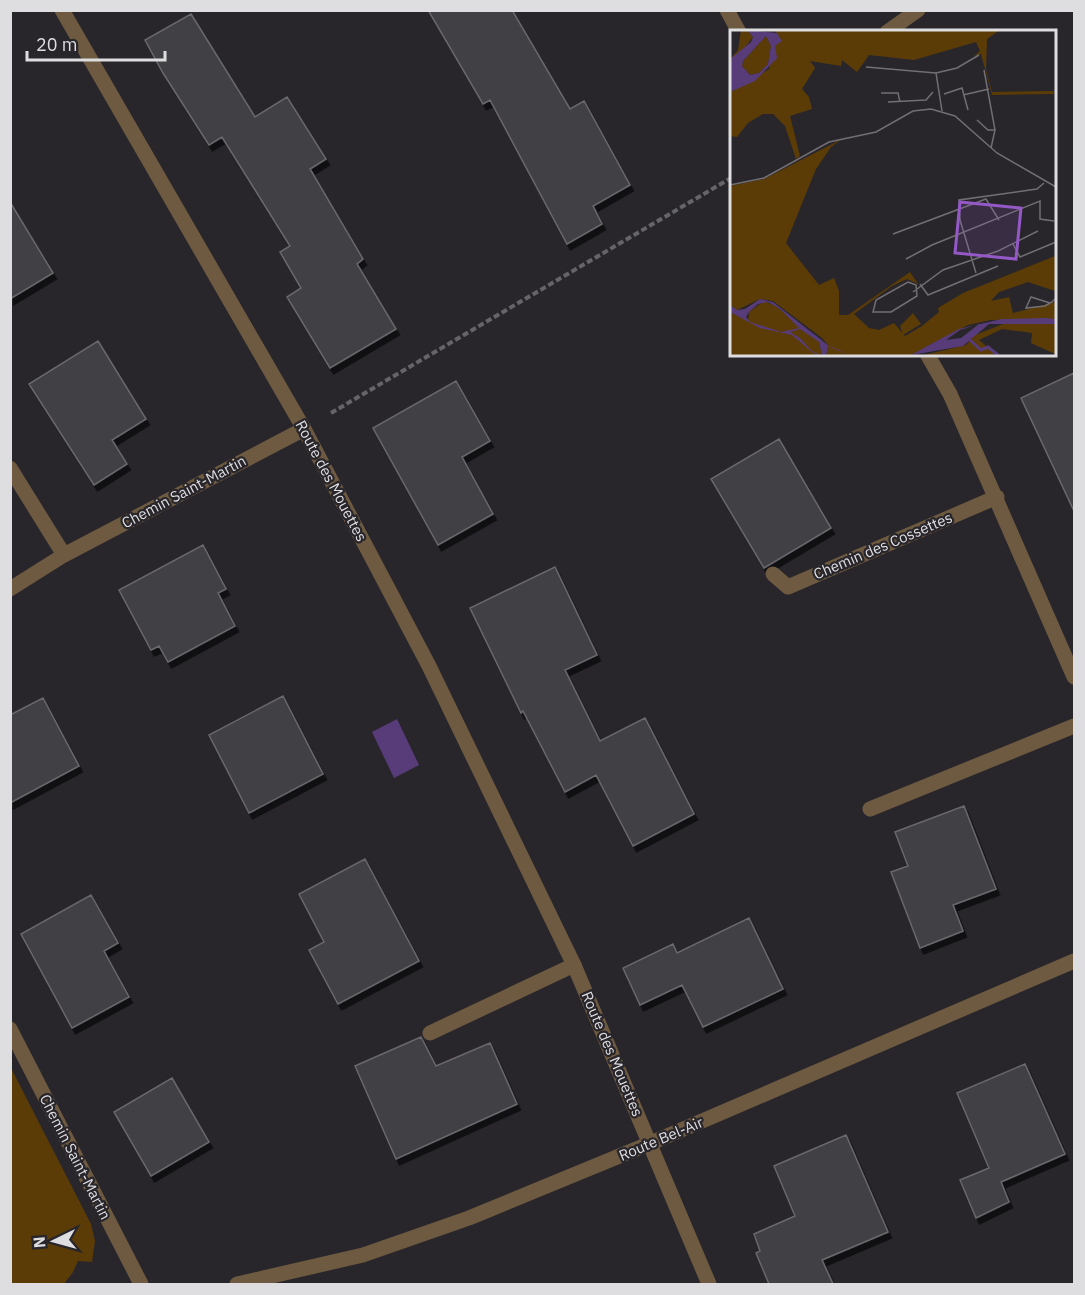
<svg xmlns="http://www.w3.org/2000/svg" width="1085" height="1295" viewBox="0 0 1085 1295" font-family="'IBM Plex Sans',sans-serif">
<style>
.green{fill:#5b3c06}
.water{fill:#583c7a}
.building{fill:#403f44;stroke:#69676c;stroke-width:1.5;filter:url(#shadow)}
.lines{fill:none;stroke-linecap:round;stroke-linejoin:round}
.path{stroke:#656468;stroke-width:4;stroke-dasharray:6 3;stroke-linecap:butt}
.lane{stroke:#6d5a40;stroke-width:15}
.street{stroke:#6d5a40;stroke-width:15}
.labels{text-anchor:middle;stroke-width:4.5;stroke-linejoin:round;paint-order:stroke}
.street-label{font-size:15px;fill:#dedde0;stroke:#28262b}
.inset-river{fill:none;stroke:#583c7a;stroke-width:3}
.inset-road{fill:none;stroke:#716f73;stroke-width:1.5}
.view{fill:#9458c7;fill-opacity:0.15;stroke:#9458c7;stroke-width:3}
.inset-edge{fill:none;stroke:#dedde0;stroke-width:3}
</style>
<defs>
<filter id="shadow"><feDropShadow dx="3.5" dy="6" stdDeviation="0" flood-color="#0009"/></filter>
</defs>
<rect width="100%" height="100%" fill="#28262b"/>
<path class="green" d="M 11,1068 L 91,1224 L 95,1241 L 92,1262 L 78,1261 L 73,1272 L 64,1284 L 11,1284 Z"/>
<path class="water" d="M 397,719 L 419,765 L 394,778 L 372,732 Z"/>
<path class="building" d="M 428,10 L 512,10 L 570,109 L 584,101 L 630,185 L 593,206 L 602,224 L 567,244 L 490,100 L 483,104 Z
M 191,14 L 255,117 L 287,97 L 326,159 L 310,169 L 363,259 L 357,264 L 396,329 L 330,368 L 287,297 L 301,288 L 280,252 L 290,246 L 222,137 L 209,145 L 163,73 L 145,40 Z
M 10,202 L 53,273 L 10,299 Z
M 98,341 L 146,419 L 112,440 L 127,464 L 94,485 L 29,384 Z
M 1074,373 L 1074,511 L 1021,398 Z
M 456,381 L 490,441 L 462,457 L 493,514 L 438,545 L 373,428 Z
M 779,439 L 831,528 L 764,568 L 711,479 Z
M 203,545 L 226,589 L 218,593 L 235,626 L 168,662 L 159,646 L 151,650 L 119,590 Z
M 555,567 L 597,655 L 565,670 L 600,741 L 645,718 L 694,814 L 633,846 L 596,775 L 565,792 L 523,711 L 521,713 L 470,608 Z
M 283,696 L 323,774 L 249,813 L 209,735 Z
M 43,698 L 79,766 L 10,803 L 10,715 Z
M 964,806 L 996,889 L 953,905 L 963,931 L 920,948 L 891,872 L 908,866 L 895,832 Z
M 365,859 L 419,961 L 338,1004 L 309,950 L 324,942 L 299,894 Z
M 91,895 L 118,943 L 104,951 L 129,997 L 72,1028 L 21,934 Z
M 749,918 L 783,989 L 703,1027 L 682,985 L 640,1005 L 623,968 L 673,944 L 677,953 Z
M 421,1037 L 436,1066 L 490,1043 L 517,1104 L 396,1159 L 355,1066 Z
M 1025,1064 L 1065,1154 L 1001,1182 L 1009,1202 L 976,1218 L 960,1180 L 989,1168 L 957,1093 Z
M 172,1078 L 209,1142 L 151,1176 L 114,1112 Z
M 846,1135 L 888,1232 L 822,1260 L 833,1284 L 769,1284 L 756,1253 L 760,1251 L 754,1234 L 795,1216 L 774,1166 Z"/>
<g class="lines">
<path class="path" d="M 331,413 L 731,178"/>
<path class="lane" d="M 10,468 L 64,555
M 773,574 L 788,587 L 997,497
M 870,809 L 1074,726
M 430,1033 L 574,965"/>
<path class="street" d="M 62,10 L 304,429 L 429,666 L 574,965 L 709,1284
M 727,10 L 739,32
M 887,32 L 918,10
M 927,354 L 950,394 L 1074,677
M 10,589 L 64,555 L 304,429
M 10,1029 L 141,1284
M 237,1284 L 363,1255 L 469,1218 L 651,1143 L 1074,961"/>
</g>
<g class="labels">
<g class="street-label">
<text transform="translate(331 481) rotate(62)" y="5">Route des Mouettes</text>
<text transform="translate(184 492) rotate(-28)" y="5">Chemin Saint-Martin</text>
<text transform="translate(883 546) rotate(-23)" y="5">Chemin des Cossettes</text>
<text transform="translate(612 1054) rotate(67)" y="5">Route des Mouettes</text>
<text transform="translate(661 1139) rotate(-23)" y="5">Route Bel-Air</text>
<text transform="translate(75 1157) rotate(63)" y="5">Chemin Saint-Martin</text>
</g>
</g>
<g transform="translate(730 30)">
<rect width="326" height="326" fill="#28262b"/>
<path d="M 11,0 L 17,0 L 23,7 L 9,25 L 0,29 L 8,20 ZM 43,0 L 270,0 L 257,9 L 256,40 L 262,62 L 323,61 L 323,58 L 326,75 L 324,64 L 262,65 L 251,24 L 244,26 L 250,21 L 246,12 L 184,30 L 139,25 L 127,42 L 112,30 L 111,36 L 80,31 L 85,38 L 72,59 L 79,67 L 82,79 L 60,86 L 70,126 L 66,129 L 55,96 L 43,84 L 33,84 L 18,93 L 7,107 L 0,106 L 0,62 L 39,39 L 47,3 ZM 36,6 L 41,16 L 38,34 L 29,43 L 20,45 L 12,36 L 13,31 ZM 112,109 L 101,117 L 86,139 L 56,213 L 89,255 L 104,248 L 109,261 L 109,285 L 118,285 L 180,242 L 188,254 L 177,249 L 162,256 L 124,284 L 139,298 L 149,300 L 164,293 L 175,306 L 192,296 L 209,282 L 208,278 L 233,263 L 325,226 L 325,261 L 298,252 L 269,262 L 261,271 L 279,267 L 283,283 L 325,272 L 325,289 L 261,290 L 238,295 L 181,325 L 96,325 L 98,315 L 92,308 L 43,271 L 30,269 L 7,280 L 0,275 L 0,156 L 34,149 ZM 34,271 L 46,276 L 89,312 L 92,325 L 0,325 L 0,282 L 18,291 L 19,282 ZM 183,283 L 191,294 L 173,305 L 170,296 ZM 273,294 L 325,294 L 325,324 L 301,313 L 302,303 L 272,299 L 249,310 L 266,324 L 262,325 L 194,325 L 236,315 L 245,305 Z" fill="#5b3c06"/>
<path d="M 17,0 L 47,3 L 52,11 L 45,16 L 47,28 L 25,51 L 0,62 L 0,29 L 21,12 L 23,7 ZM 36,6 L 41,16 L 38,34 L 29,43 L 20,45 L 12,36 L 13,31 ZM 30,269 L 43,272 L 99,316 L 107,319 L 119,325 L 98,316 L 96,325 L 92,325 L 89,312 L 70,299 L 60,302 L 70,308 L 82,321 L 90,325 L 88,325 L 82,322 L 62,305 L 30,298 L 0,282 L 0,275 L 7,280 L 15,279 ZM 38,272 L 50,279 L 69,298 L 51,302 L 20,292 L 16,287 L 19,282 L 28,274 ZM 272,289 L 316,288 L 325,289 L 325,294 L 259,294 L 233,316 L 181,325 L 229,299 ZM 249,294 L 231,308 L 216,310 L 230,300 Z" fill="#583c7a" fill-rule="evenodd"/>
<path class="inset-river" d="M 240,310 L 251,320 L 258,317 L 268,325"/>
<path class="inset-road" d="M 136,37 L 206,43 L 227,38 L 249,25M 254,40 L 265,100 L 261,118M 206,43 L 212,81M 151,63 L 168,63 L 170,72M 214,64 L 232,58 L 238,80M 233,65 L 259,59M 158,72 L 196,70 L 203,62M 247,90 L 258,100 L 265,100M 0,155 L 34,148 L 99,112 L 146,102 L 183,81 L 201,79 L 225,86 L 267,123 L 326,157M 163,204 L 256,169 L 269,190M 283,214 L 290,227 L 326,212M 176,229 L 202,215 L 310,171 L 310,189 L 324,191M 246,243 L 230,190 L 229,170 L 307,159 L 314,153M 178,252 L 186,255 L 187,266 L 161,282 L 143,282 L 146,270 ZM 190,254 L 198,265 L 268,236M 183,262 L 213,240 L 268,221 L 308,201M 320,273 L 301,267 L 296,278 L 315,276 L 320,273 L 322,272 L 326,268"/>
<path class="view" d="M 230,172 L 291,178 L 286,229 L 225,223 Z"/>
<rect width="326" height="326" class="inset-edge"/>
</g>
<rect width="1085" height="1295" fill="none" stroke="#dedde0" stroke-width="24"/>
<g transform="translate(54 1241) rotate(265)" stroke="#28262b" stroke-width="4.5" paint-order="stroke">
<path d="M0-4.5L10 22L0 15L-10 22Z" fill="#dedde0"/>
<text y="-9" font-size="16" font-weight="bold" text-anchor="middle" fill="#dedde0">N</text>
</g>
<path d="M27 51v9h138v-9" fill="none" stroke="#dedde0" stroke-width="3"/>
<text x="36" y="51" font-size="18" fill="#dedde0" stroke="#28262b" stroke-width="4.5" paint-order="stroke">20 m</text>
</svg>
